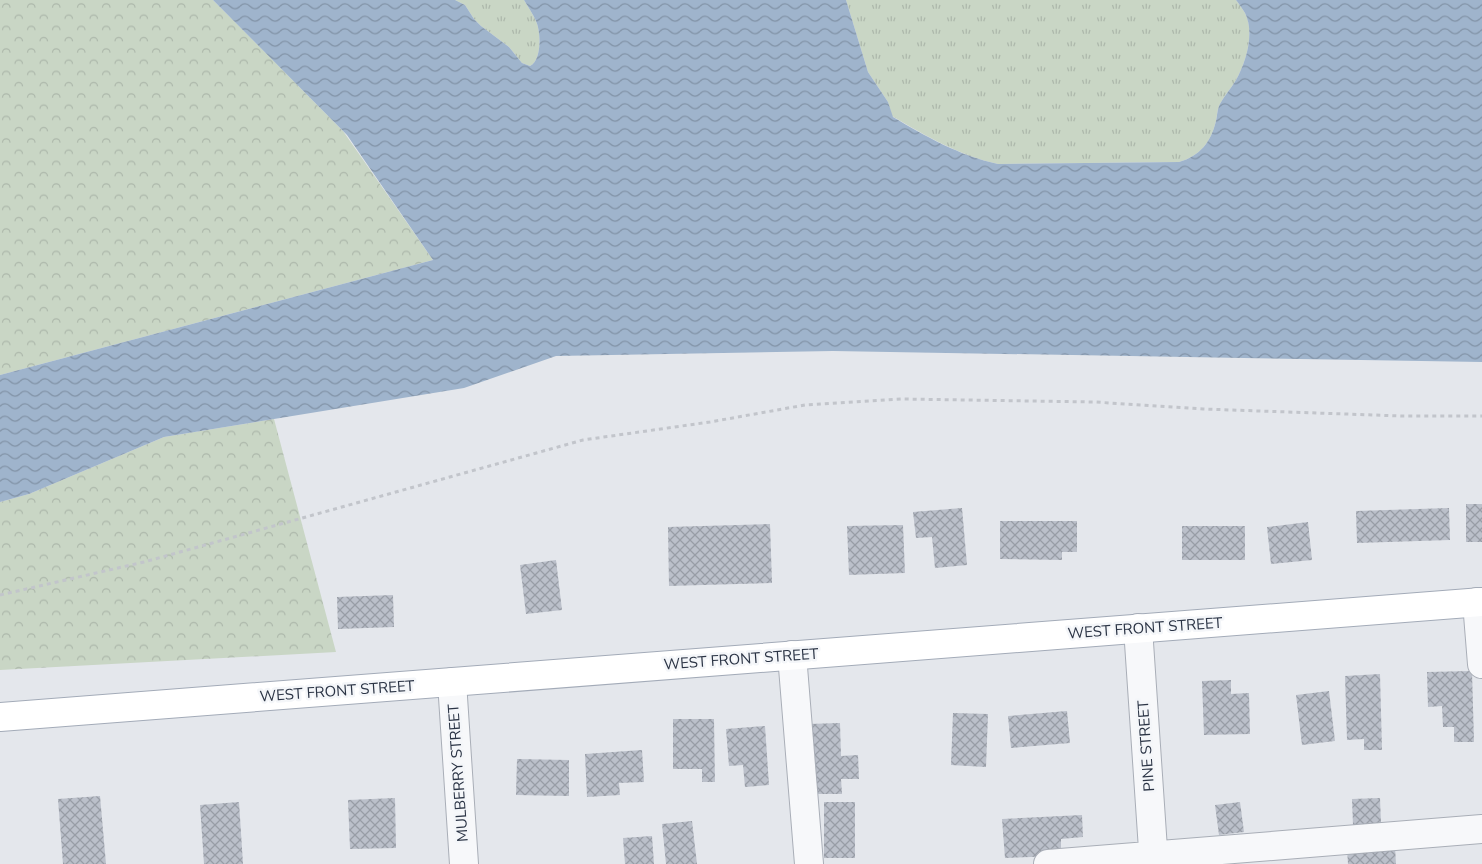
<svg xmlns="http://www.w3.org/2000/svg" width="1482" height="864" viewBox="0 0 1482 864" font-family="'Nunito Sans',sans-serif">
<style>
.grass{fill:url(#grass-tufts)}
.forest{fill:url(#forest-crowns)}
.water{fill:url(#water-waves)}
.building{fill:url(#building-cross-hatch)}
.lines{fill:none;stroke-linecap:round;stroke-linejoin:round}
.minor-casing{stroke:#a9aeb7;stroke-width:30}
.major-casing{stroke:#a3abb8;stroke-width:30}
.path{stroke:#c2c5cb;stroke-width:3;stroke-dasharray:4 4;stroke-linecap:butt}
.minor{stroke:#f7f8fa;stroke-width:28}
.major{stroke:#fff;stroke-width:28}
.labels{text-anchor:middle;stroke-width:5;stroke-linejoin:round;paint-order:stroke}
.street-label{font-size:15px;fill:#2b3445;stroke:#f4f6f9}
</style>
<defs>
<pattern id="grass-tufts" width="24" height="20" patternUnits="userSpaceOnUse" patternTransform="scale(1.25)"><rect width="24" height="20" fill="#c9d6c5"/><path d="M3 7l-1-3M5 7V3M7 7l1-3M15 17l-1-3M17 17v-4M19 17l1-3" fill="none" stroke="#adb8ab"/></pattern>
<pattern id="forest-crowns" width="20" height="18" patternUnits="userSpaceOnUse" patternTransform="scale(1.25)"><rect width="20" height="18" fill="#c9d6c5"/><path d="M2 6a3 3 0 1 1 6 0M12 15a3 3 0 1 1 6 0" fill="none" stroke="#adb8ab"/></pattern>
<pattern id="water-waves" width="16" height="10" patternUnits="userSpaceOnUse" patternTransform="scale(1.25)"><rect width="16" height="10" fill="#9fb4cc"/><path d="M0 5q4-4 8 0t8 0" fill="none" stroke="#8293a7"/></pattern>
<pattern id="building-cross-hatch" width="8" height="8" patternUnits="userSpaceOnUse" patternTransform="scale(1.25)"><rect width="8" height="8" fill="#bbc0ca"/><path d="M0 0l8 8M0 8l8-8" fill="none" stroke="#989da6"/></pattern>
</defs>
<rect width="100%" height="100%" fill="#e4e7ec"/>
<path class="grass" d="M 455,0 L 524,0 C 528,7 533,14 536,21 C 541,32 542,60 530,66 L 522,63 L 509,47 L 481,26 L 474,19 L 465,5 Z
M 846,0 L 1236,0 C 1239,4 1242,8 1245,13 C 1255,33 1246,62 1236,80 C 1231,89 1223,97 1219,106 C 1217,111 1217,116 1216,121 C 1211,142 1200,156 1179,162 L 998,164 C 960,156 926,136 892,116 L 888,102 L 868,72 Z"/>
<path class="forest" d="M 0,0 L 213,0 L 343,131 L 433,260 L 0,375 Z
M 274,419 L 336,652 L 0,670 L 0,502 L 29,494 L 164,437 Z"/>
<path class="water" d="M 213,0 L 455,0 L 465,5 L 474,19 L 481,26 L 509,47 L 522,63 L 530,66 C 542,60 541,32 536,21 C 533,14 528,7 524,0 L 846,0 L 868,72 L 888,102 L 893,117 C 925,136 960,156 998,164 L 1179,162 C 1200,156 1211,142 1216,121 C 1217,117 1217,111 1219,106 C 1223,97 1231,89 1236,80 C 1246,62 1255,33 1245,13 C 1242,8 1239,4 1236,0 L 1482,0 L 1482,362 L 833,351 L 556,356 L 464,388 L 164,437 L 29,494 L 0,502 L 0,375 L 433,260 L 347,135 Z"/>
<path class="building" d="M 1466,504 L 1482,504 L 1482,542 L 1466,542 Z
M 962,508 L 967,565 L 935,568 L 932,537 L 916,538 L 913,512 Z
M 1449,508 L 1450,540 L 1357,543 L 1356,511 Z
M 1000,521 L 1077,521 L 1077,552 L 1062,552 L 1062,560 L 1000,559 Z
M 1308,522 L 1312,560 L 1271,564 L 1267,527 Z
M 770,524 L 772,583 L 669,586 L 668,527 Z
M 903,525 L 905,573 L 849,575 L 847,526 Z
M 1182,526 L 1245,526 L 1245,560 L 1182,560 Z
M 556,560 L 562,610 L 526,614 L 520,565 Z
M 393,595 L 394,627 L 338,629 L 337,597 Z
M 1472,671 L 1474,742 L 1454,742 L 1454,727 L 1443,727 L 1442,706 L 1428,707 L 1427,672 Z
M 1380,674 L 1382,750 L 1364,750 L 1364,739 L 1347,740 L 1345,676 Z
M 1231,680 L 1231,694 L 1249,693 L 1250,734 L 1204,735 L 1202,681 Z
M 1329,691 L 1335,741 L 1302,745 L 1296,695 Z
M 1067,711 L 1070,743 L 1011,748 L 1008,716 Z
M 953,713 L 988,714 L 986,767 L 951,765 Z
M 673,719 L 714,719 L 715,782 L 702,782 L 702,769 L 673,769 Z
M 840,723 L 841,756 L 858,755 L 859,779 L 841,779 L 842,794 L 810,794 L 808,724 Z
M 765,726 L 769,785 L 745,787 L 743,765 L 729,766 L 726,729 Z
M 642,750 L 644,782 L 619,783 L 620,795 L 587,797 L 585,754 Z
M 517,759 L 569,760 L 569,796 L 516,795 Z
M 100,796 L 106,864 L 63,864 L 58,799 Z
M 395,798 L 396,848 L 350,849 L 348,800 Z
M 1380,798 L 1381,824 L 1353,825 L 1352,799 Z
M 239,802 L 243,864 L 204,864 L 200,805 Z
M 824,802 L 855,802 L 855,858 L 824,858 Z
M 1240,802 L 1244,832 L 1219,835 L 1215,805 Z
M 1082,815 L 1083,837 L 1061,839 L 1061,856 L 1005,858 L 1002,819 Z
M 692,821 L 697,864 L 666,864 L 662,824 Z
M 652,836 L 654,864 L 625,864 L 623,838 Z
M 1395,847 L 1396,864 L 1348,864 L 1347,849 Z"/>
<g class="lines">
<g class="minor-casing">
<path id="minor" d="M 1477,602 L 1482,664
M 1138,628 L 1154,864
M 792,655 L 809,864
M 452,682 L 464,864
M 1048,864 L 1482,829"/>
</g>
<g class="major-casing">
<path id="major" d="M 0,717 L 1482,602"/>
</g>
<path class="path" d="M 0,595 L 144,562 L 583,440 L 710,422 L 805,405 L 902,399 L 1095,402 L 1203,409 L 1402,416 L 1482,416"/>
<use href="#minor" class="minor"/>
<use href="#major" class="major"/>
</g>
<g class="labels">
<g class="street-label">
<text transform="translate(1145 628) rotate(-4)" y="5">WEST FRONT STREET</text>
<text transform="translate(741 659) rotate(-4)" y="5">WEST FRONT STREET</text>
<text transform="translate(337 691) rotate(-4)" y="5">WEST FRONT STREET</text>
<text transform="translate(1146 746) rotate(-94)" y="5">PINE STREET</text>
<text transform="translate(458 773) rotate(-94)" y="5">MULBERRY STREET</text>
</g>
</g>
</svg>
